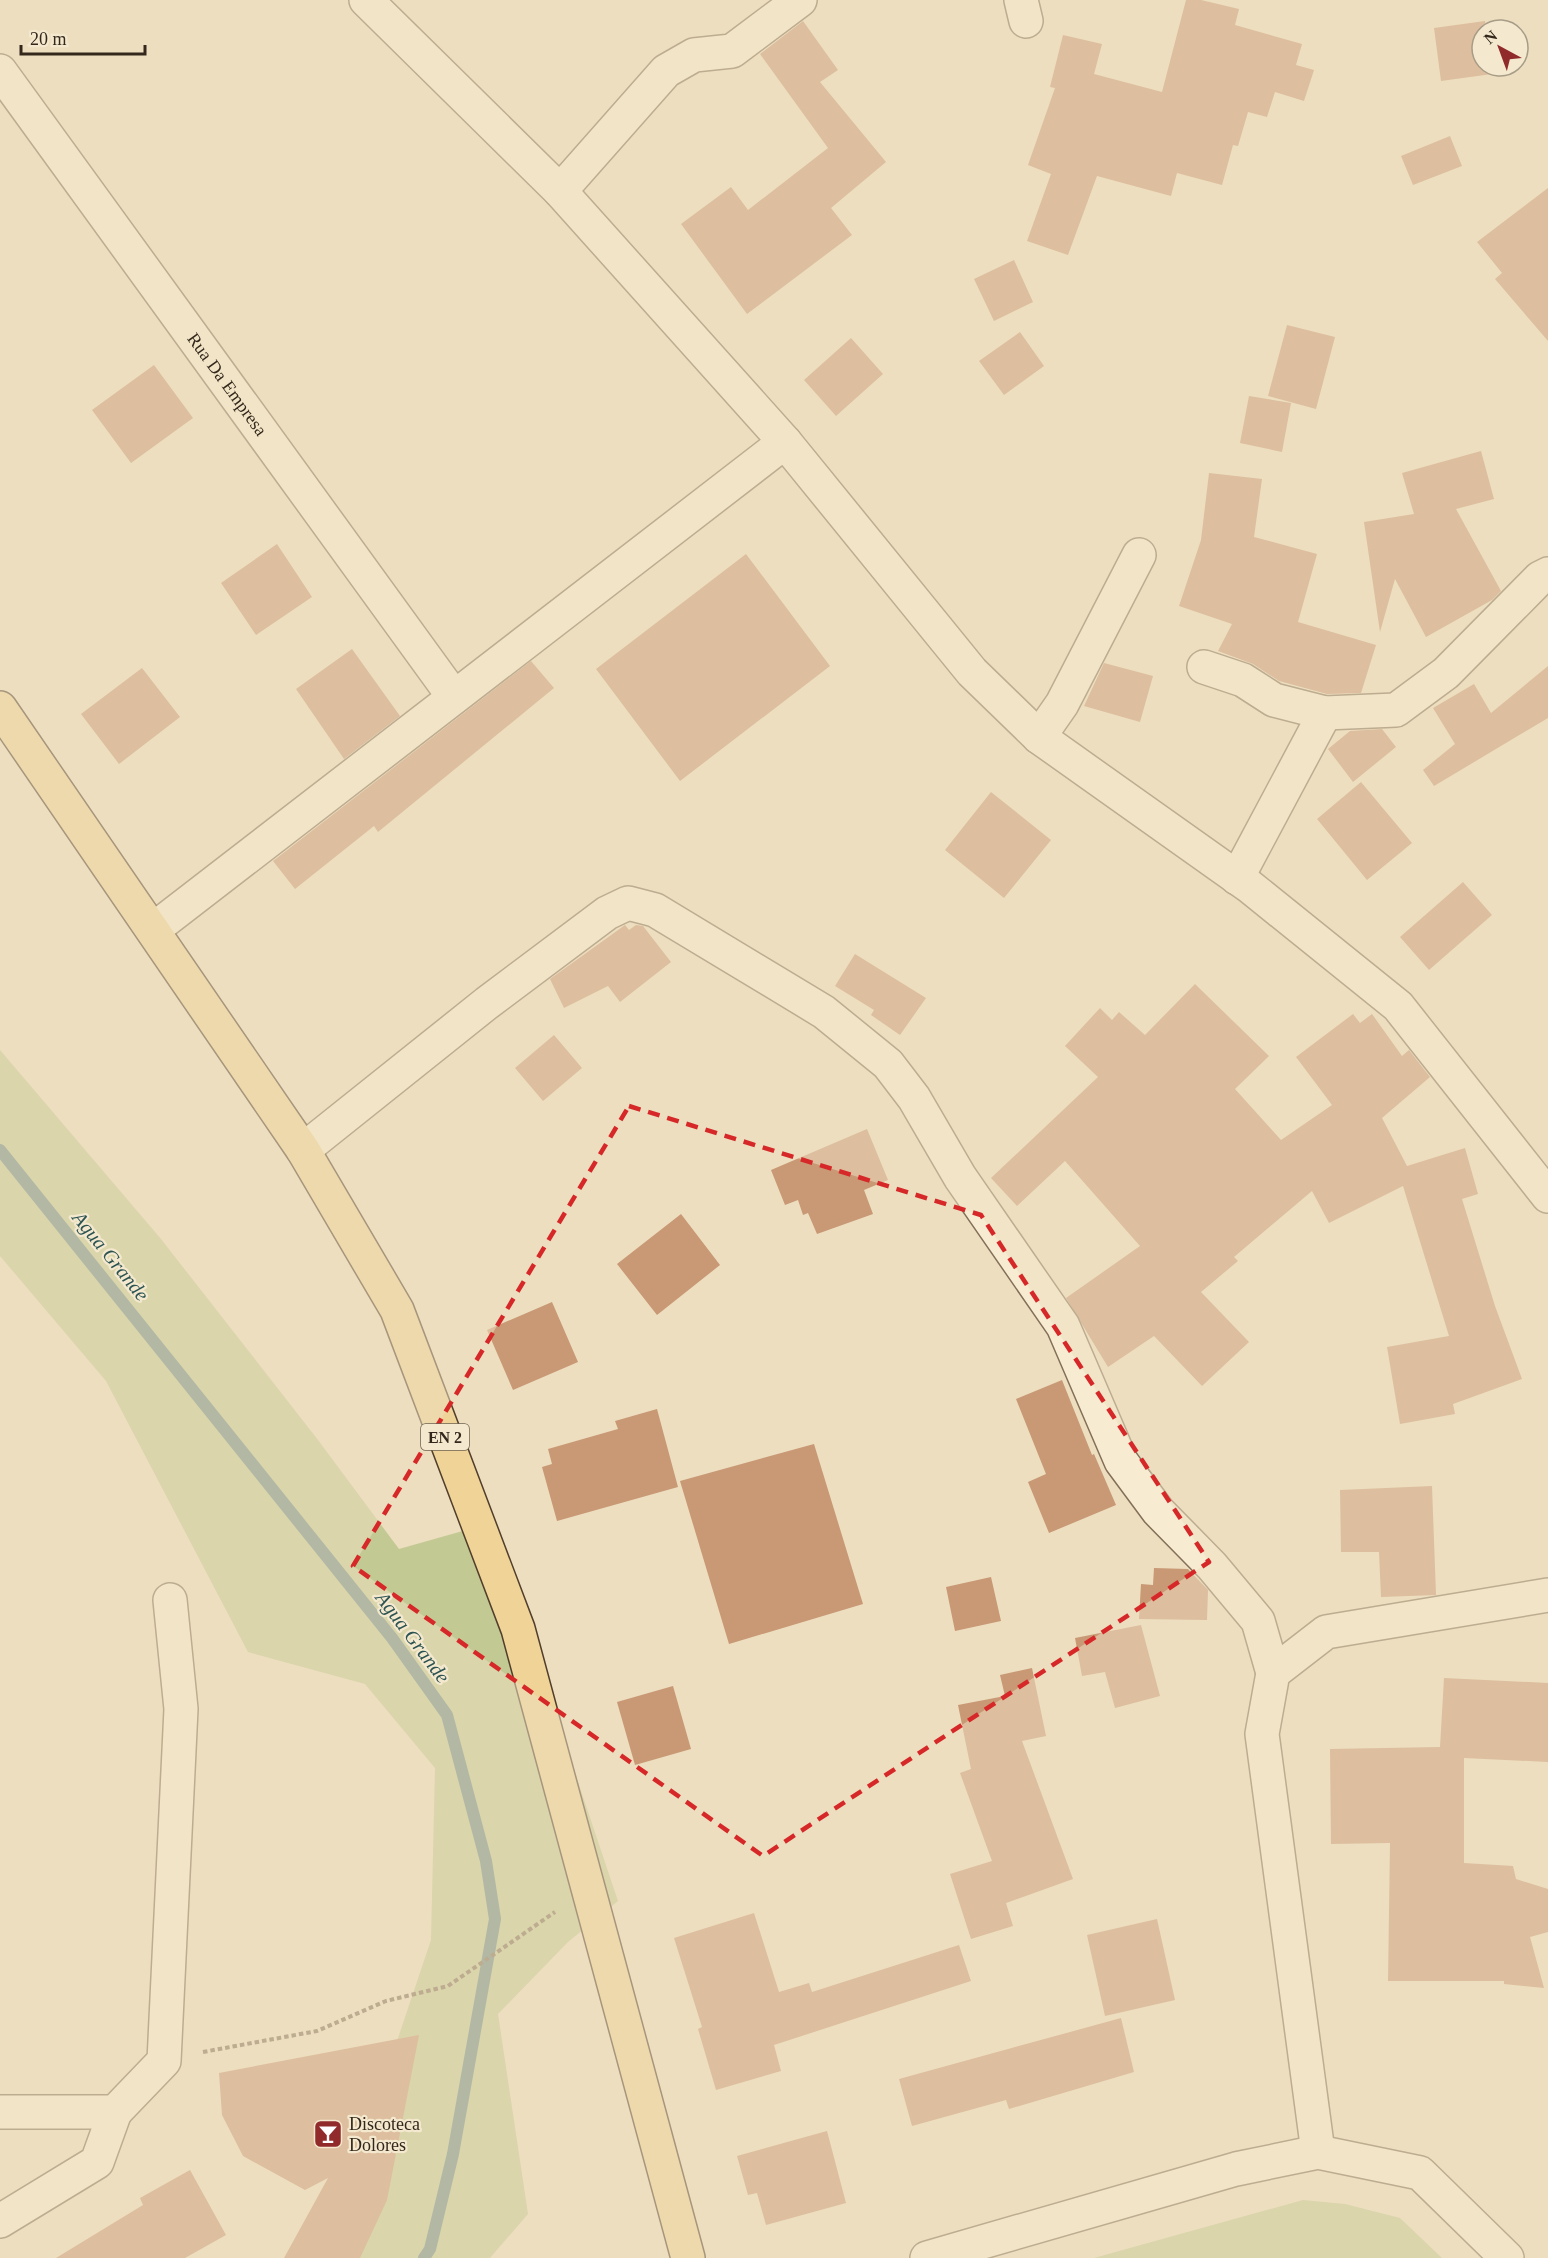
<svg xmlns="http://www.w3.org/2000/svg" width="1548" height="2258" viewBox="0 0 1548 2258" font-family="'Times New Roman',serif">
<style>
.green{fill:#c3c993}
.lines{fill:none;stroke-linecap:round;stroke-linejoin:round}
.stream{stroke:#6a8b83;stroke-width:12}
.building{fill:#c99875}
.street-casing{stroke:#846f58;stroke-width:36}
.primary-casing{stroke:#523e2c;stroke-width:36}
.path{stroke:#846f58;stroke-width:4;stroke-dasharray:4.5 3;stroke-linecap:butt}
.street{stroke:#f7ecd1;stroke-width:33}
.primary{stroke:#efd397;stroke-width:33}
.marked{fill:none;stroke:#d62828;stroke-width:4.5;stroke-dasharray:12 8;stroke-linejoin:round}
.labels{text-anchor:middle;stroke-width:4.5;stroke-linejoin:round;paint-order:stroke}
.shield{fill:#f4e9ce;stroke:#6e6251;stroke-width:1.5}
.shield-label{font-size:16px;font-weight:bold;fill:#34281c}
.street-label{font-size:18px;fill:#34281c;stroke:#f4e9ce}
.poi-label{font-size:18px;fill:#34281c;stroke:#f4e9ce;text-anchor:start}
.water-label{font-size:20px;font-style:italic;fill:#2c5351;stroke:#f4e9ce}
</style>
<rect width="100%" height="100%" fill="#ecdebf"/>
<path class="green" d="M 0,1050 L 161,1239 L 318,1440 L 399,1549 L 491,1523 L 618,1901 L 568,1942 L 498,2014 L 528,2214 L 490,2258 L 324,2258 L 431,1940 L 435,1768 L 365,1684 L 248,1652 L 106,1381 L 0,1256 Z
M 1303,2200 L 1345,2204 L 1400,2218 L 1442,2258 L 1094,2258 Z"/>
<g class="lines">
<path class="stream" d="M 0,1150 L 392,1638 L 447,1715 L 486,1861 L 495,1919 L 453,2154 L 430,2249 L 424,2258"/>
</g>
<path class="building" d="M 1186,0 L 1201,0 L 1239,9 L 1235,25 L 1302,44 L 1296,65 L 1314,70 L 1304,101 L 1275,92 L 1267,117 L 1248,112 L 1238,146 L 1233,145 L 1222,185 L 1177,173 L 1171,196 L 1097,176 L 1068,255 L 1027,241 L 1051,174 L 1028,165 L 1055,88 L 1050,87 L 1063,35 L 1102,44 L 1094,74 L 1162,92 Z
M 803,21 L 838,70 L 820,82 L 886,162 L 831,208 L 852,235 L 747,314 L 681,224 L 731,187 L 748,210 L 828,148 L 760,54 Z
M 1485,21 L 1486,30 L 1482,30 L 1482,66 L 1491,66 L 1492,74 L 1441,81 L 1434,28 Z
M 1450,136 L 1462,166 L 1413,185 L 1401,156 Z
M 1548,188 L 1548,341 L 1495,279 L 1502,273 L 1477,242 Z
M 1014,260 L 1033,302 L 994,321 L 974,279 Z
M 1287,325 L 1335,337 L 1316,409 L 1268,396 Z
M 1020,332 L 1044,366 L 1004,395 L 979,361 Z
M 851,338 L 883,374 L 836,416 L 804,380 Z
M 154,365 L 193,418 L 131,463 L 92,410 Z
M 1249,396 L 1291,403 L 1282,452 L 1240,443 Z
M 1481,451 L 1494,499 L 1456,509 L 1501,591 L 1492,600 L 1426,637 L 1395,579 L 1380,632 L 1364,522 L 1414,514 L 1402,473 Z
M 1209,473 L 1262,479 L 1254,537 L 1317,554 L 1298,622 L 1376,645 L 1361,693 L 1327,694 L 1279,681 L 1253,664 L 1218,651 L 1232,624 L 1179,606 L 1201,540 Z
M 277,544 L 312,597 L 256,635 L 221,583 Z
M 746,554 L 830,666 L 680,781 L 596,669 Z
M 352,649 L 400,716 L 344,759 L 296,689 Z
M 531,661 L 554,688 L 378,832 L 374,826 L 295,889 L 273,861 Z
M 1104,663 L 1153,676 L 1140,722 L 1084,706 Z
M 1548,666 L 1548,718 L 1434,786 L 1423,770 L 1455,744 L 1433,708 L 1474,684 L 1491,713 Z
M 142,668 L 180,717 L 119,764 L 81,714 Z
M 1382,729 L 1396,747 L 1353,782 L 1328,749 L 1350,731 Z
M 1361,782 L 1412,843 L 1367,880 L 1317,819 Z
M 991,792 L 1051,840 L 1004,898 L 945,850 Z
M 1463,882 L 1492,915 L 1429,970 L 1400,937 Z
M 625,925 L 629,930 L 636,925 L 643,926 L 671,962 L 620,1002 L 608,986 L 564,1008 L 550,979 Z
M 855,954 L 926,998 L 900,1035 L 871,1015 L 874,1010 L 835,986 Z
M 1195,984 L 1269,1056 L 1235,1089 L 1281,1140 L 1332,1105 L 1296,1057 L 1353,1014 L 1360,1023 L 1372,1014 L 1402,1056 L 1409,1050 L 1430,1077 L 1382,1118 L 1407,1166 L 1465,1148 L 1478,1194 L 1462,1199 L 1495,1306 L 1522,1379 L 1453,1404 L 1455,1414 L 1400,1424 L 1387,1347 L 1449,1336 L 1403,1186 L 1329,1223 L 1312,1191 L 1234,1257 L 1238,1261 L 1201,1292 L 1249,1342 L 1202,1386 L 1154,1336 L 1108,1367 L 1066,1298 L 1140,1246 L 1065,1161 L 1017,1206 L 991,1178 L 1098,1077 L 1065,1046 L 1100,1008 L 1112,1020 L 1119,1012 L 1145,1035 Z
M 554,1035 L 582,1068 L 543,1101 L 515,1068 Z
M 867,1129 L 888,1180 L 864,1190 L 873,1214 L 817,1234 L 808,1213 L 803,1215 L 798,1200 L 785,1205 L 771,1170 Z
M 681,1214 L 720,1265 L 657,1315 L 617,1264 Z
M 552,1302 L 578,1362 L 513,1390 L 487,1330 Z
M 1062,1380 L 1092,1455 L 1094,1454 L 1116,1505 L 1049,1533 L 1028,1482 L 1046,1474 L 1016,1399 Z
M 657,1409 L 678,1487 L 557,1521 L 542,1467 L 552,1464 L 548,1449 L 618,1429 L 615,1421 Z
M 814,1444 L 863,1604 L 729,1644 L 680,1481 Z
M 1432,1486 L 1436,1595 L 1381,1597 L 1379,1552 L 1341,1552 L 1340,1490 Z
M 1154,1568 L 1188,1569 L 1208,1590 L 1207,1620 L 1139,1619 L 1141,1584 L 1153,1585 Z
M 991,1577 L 1001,1621 L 955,1631 L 946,1587 Z
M 1141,1625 L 1160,1696 L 1115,1708 L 1105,1672 L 1082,1676 L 1075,1638 Z
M 1032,1668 L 1046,1736 L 1022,1741 L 1073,1879 L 1006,1903 L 1013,1926 L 971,1939 L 950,1874 L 992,1861 L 960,1773 L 971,1769 L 958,1705 L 1005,1696 L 1000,1675 Z
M 1444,1678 L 1548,1683 L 1548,1762 L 1464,1758 L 1464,1863 L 1513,1866 L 1516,1879 L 1548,1889 L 1548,1932 L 1530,1937 L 1544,1988 L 1504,1984 L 1504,1981 L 1388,1981 L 1390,1843 L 1331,1844 L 1330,1749 L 1440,1747 Z
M 673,1686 L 691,1749 L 635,1765 L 617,1702 Z
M 754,1913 L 779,1992 L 809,1983 L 812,1992 L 959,1945 L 971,1981 L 774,2045 L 781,2071 L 716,2090 L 698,2029 L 702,2027 L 674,1938 Z
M 1157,1919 L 1175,2000 L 1105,2016 L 1087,1935 Z
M 1121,2018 L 1134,2072 L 1009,2109 L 1006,2100 L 912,2126 L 899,2079 Z
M 419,2035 L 387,2200 L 360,2258 L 284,2258 L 328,2178 L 305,2190 L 243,2156 L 222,2115 L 219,2073 Z
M 827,2131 L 846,2203 L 766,2225 L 757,2193 L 748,2195 L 737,2156 Z
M 190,2170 L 226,2235 L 185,2258 L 56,2258 L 143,2205 L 140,2198 Z"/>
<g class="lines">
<g class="street-casing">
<g id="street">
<path d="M 366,0 L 560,191 L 785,442 L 972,672 L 1039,737 L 1249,886 L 1398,1006 L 1548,1196"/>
<path d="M 1021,0 L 1026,21"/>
<path id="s1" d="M 0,71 L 454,697"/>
<path d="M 560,191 L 666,71 L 694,55 L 732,51 L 800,0"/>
<path d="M 1204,667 L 1243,680 L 1274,700 L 1325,713 L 1396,710 L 1446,673 L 1540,578 L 1548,574"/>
<path d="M 1039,737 L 1062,704 L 1139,555"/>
<path d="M 1237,878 L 1325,713"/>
<path d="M 154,929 L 785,442"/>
<path d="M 303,1150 L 487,1003 L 607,913 L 628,903 L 655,910 L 824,1012 L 888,1064 L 914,1098 L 960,1177 L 1063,1326 L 1121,1461 L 1158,1511 L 1212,1566 L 1258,1621 L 1273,1673"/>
<path d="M 0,2112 L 115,2112 L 164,2061 L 181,1709 L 170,1600"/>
<path d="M 1318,2152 L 1262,1734 L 1273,1673 L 1326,1632 L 1548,1595"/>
<path d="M 0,2221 L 97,2162 L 115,2112"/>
<path d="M 927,2258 L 1236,2169 L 1318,2152 L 1420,2173 L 1507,2258"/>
</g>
</g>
<g class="primary-casing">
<path id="primary" d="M 0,708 L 303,1150 L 397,1310 L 518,1629 L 688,2258"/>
</g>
<path class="path" d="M 203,2052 L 317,2031 L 386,2001 L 448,1986 L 555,1912"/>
<use href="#street" class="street"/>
<use href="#primary" class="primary"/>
</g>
<path d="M0 0H1548V2258H0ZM 629,1106 L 981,1215 L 1209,1562 L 763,1856 L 353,1566 Z" fill="#ecdebf" fill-opacity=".55" fill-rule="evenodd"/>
<path class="marked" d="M 629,1106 L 981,1215 L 1209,1562 L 763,1856 L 353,1566 Z"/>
<defs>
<g id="bar-square" transform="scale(1.5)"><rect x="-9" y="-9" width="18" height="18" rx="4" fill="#912a2b" stroke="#f4e9ce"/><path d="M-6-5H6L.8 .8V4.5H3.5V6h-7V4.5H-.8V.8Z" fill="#fff"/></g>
</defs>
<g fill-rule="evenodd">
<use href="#bar-square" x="328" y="2134"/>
</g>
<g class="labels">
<rect class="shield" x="421" y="1424" width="48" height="26" rx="4.5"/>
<g class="shield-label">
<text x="445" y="1443">EN 2</text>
</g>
<g class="street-label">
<text dy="6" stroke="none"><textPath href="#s1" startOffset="387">Rua Da Empresa</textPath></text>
</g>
<g class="poi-label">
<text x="349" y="2130">Discoteca<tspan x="349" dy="21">Dolores</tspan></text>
</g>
<g class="water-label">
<text transform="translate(111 1256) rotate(51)" y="7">Agua Grande</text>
<text transform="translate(413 1637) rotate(53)" y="7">Agua Grande</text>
</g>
</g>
<g transform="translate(1500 48) rotate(319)"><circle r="28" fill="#f4e9ce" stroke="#a79c87" stroke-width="1.5"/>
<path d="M0-4.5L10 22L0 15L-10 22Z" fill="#912a2b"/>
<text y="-9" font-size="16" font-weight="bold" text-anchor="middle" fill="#34281c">N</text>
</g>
<path d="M21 45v9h124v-9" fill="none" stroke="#34281c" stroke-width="3"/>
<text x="30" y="45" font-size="18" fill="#34281c" stroke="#f4e9ce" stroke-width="4.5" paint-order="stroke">20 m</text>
</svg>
